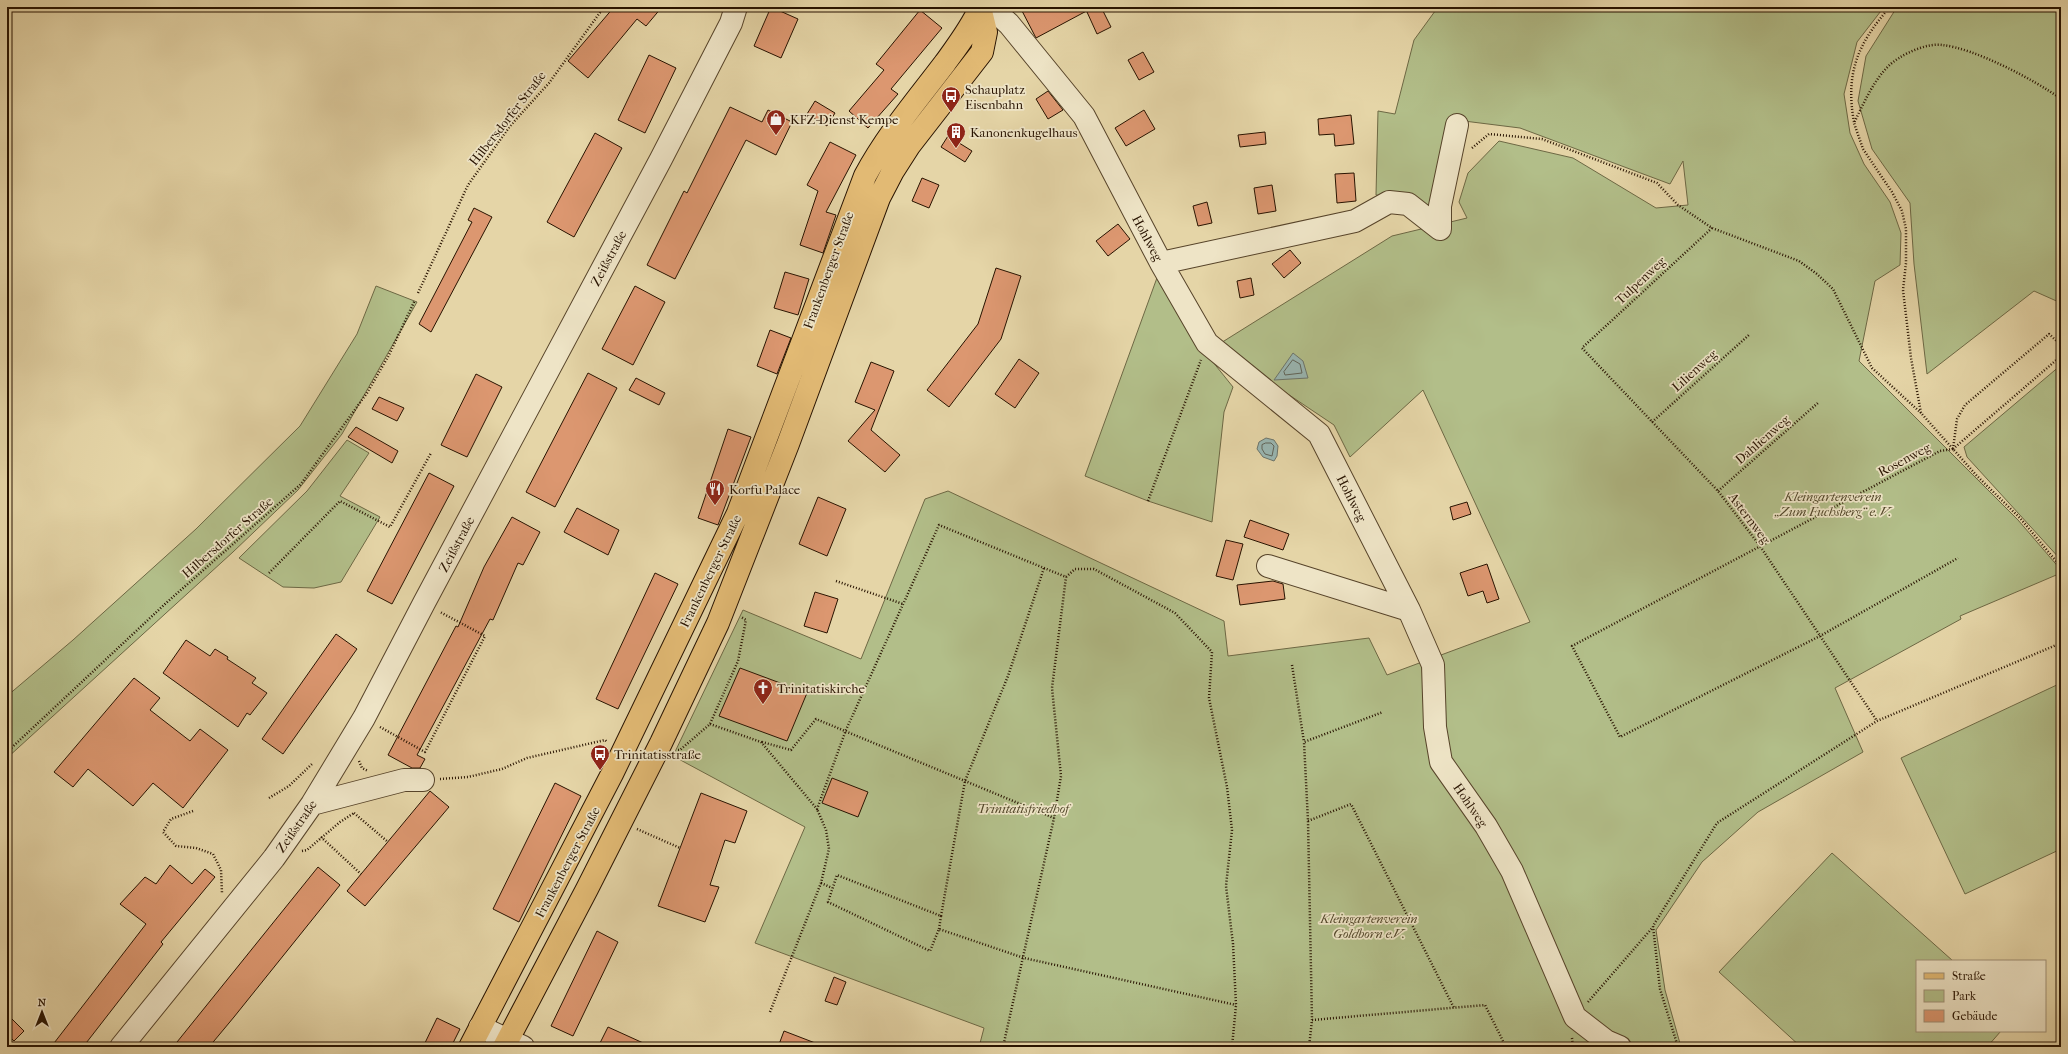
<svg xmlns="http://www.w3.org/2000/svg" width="2068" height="1054" viewBox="0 0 2068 1054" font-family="'IM FELL French Canon',serif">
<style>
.green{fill:#b2be89;stroke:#6d6844}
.water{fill:#99b6b2;stroke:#6c756b}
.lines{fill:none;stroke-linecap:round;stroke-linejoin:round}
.shore{stroke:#606459;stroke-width:1}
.building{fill:#dc9770;stroke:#281300}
.minor-casing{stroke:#57442a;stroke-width:24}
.major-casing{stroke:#281300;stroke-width:24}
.path{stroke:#281300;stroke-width:2.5;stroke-dasharray:1 2;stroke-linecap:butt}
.minor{stroke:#eee4c6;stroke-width:22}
.major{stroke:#e2ba74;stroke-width:22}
.labels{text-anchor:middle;stroke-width:3.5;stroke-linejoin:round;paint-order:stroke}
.poi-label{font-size:13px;fill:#281300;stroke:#eee4c6;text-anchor:start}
.street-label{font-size:13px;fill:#281300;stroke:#eee4c6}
.park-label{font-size:13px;font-style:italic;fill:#514629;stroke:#eee4c6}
</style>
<rect width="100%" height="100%" fill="#e5d5a7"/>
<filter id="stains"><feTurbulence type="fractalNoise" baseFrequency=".005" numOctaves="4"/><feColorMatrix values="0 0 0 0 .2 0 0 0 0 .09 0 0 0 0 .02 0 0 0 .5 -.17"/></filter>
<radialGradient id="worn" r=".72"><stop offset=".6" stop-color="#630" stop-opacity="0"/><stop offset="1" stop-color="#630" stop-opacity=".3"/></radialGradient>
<path class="green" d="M 1438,7 L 1884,7 L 1857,42 L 1844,94 L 1850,133 L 1864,164 L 1890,202 L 1901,233 L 1900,265 L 1875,281 L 1859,361 L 2018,520 L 2061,570 L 2061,573 L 1960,616 L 1961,619 L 1835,688 L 1863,752 L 1758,812 L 1702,862 L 1656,930 L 1665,990 L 1681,1047 L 1637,1047 L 1607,1035 L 1605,1047 L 979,1047 L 984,1028 L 755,943 L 805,827 L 673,756 L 743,610 L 861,659 L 925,499 L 948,491 L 1224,621 L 1228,656 L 1369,638 L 1387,675 L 1530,622 L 1423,390 L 1350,457 L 1334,425 L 1216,346 L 1392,236 L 1467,218 L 1459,202 L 1468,173 L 1499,141 L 1573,158 L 1656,208 L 1688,205 L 1683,161 L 1670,184 L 1520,128 L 1448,119 L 1431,207 L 1376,195 L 1378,111 L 1395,114 L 1414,40 Z
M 1897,7 L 2061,7 L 2061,303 L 2034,291 L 1927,374 L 1914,264 L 1910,203 L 1872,149 L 1858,101 L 1866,56 Z
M 1158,275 L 1192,336 L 1233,387 L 1224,412 L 1212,522 L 1148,501 L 1085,476 Z
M 376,286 L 417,302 L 342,434 L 298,490 L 233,552 L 7,758 L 7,696 L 73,640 L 196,529 L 300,426 L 357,334 Z
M 2061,365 L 2061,560 L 1967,457 L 1964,447 Z
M 347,440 L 369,453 L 340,496 L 380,517 L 341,582 L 314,588 L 283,587 L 239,558 L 307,491 Z
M 2061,683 L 2061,849 L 1965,894 L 1901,758 Z
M 1832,853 L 1953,961 L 1917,961 L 1917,1031 L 2001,1031 L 1987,1047 L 1801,1047 L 1719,972 Z"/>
<path class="water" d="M 1293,353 L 1303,361 L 1308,378 L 1274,380 Z
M 1266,438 L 1274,440 L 1278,446 L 1277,456 L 1274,461 L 1263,457 L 1257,449 L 1259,442 Z"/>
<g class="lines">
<path class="shore" d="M 1293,360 L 1300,364 L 1302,373 L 1285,375 L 1284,372 Z
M 1266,443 L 1271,443 L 1274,446 L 1272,456 L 1265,454 L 1262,449 L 1262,445 Z"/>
</g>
<path class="building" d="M 614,7 L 662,7 L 646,26 L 637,19 L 588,78 L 568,61 Z
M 771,7 L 798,19 L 781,58 L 754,46 Z
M 1020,7 L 1094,7 L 1036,38 Z
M 1098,7 L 1101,7 L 1111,27 L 1097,34 L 1087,12 Z
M 920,10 L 942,28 L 891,89 L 898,94 L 868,128 L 849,111 L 884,70 L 876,64 Z
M 1143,52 L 1154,72 L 1139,80 L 1128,60 Z
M 649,55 L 676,68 L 645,133 L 618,120 Z
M 1048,91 L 1063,110 L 1048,119 L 1036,99 Z
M 815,101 L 835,113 L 827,126 L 807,114 Z
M 730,107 L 762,122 L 768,110 L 792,122 L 776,155 L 746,140 L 675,279 L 647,265 L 684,191 L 687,193 Z
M 1144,110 L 1155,129 L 1126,146 L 1115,128 Z
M 1351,115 L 1354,144 L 1335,146 L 1334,134 L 1319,135 L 1318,119 Z
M 1265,132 L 1266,144 L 1240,147 L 1238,135 Z
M 595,133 L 622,148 L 574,237 L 547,222 Z
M 948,136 L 972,151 L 965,162 L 941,147 Z
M 830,142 L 856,155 L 826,212 L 836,215 L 823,253 L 800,245 L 818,191 L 807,185 Z
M 1354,173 L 1356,201 L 1337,203 L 1335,174 Z
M 922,178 L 939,185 L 929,208 L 912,201 Z
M 1272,185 L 1276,211 L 1258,214 L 1254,188 Z
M 1207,202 L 1212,223 L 1198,226 L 1193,206 Z
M 474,208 L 492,217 L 431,332 L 419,324 L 472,222 L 468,220 Z
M 1118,224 L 1130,239 L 1108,256 L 1096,241 Z
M 1290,250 L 1301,263 L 1284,278 L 1272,264 Z
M 996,268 L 1021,276 L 1001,339 L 949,407 L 927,390 L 978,324 Z
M 785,272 L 809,279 L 798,315 L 774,308 Z
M 1251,278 L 1254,295 L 1240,298 L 1237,281 Z
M 635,286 L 665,302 L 633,365 L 602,349 Z
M 770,330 L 791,338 L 777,374 L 757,366 Z
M 1019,359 L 1039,373 L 1015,408 L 995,394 Z
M 871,362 L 894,371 L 871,430 L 900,455 L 885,472 L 848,441 L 875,410 L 855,402 Z
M 588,373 L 617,388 L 555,507 L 526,492 Z
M 476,374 L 502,387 L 467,457 L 441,445 Z
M 636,378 L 665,393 L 659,405 L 629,390 Z
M 379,397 L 404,408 L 397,421 L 372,409 Z
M 356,427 L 398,451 L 392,463 L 348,437 Z
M 728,429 L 751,437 L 718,525 L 698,518 Z
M 429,473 L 454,486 L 392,604 L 367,591 Z
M 818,497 L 846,509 L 827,556 L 799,544 Z
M 1467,502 L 1471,514 L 1453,520 L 1450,507 Z
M 577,508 L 619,530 L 608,555 L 564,532 Z
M 512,517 L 540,532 L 523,565 L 518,563 L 493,620 L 490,619 L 417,755 L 425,759 L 420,768 L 412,768 L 388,755 L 456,626 L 458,627 L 484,567 Z
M 1250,520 L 1289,534 L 1283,550 L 1244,537 Z
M 1226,540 L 1243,544 L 1233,580 L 1216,576 Z
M 1487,564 L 1499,599 L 1487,603 L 1483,591 L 1468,596 L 1460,573 Z
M 655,573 L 678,584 L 618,709 L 596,699 Z
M 1273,581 L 1283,584 L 1285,599 L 1240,605 L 1237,585 Z
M 815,592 L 838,599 L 827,633 L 804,626 Z
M 336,634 L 357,649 L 283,754 L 262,739 Z
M 186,640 L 210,656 L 215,649 L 228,657 L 227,659 L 256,678 L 252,683 L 267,693 L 250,715 L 247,713 L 238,727 L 163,673 Z
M 740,668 L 807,693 L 787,741 L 719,716 Z
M 134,678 L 160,698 L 150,710 L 190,741 L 200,729 L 228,750 L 183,808 L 153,783 L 133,806 L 88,769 L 73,787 L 54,772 Z
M 832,778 L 868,792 L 858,817 L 822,803 Z
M 555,783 L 581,796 L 519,922 L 493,909 Z
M 430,791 L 449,807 L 365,906 L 347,891 Z
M 701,793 L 747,811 L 735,843 L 725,840 L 710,885 L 719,887 L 705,922 L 658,906 Z
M 170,865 L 192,884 L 205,869 L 215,877 L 161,942 L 163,944 L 83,1047 L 51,1047 L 146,924 L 120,904 L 145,877 L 156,884 Z
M 318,867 L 340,885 L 234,1017 L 209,1047 L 173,1047 Z
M 597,931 L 618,942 L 573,1036 L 551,1026 Z
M 834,977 L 846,982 L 837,1005 L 825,1001 Z
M 7,1014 L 24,1031 L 14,1041 L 7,1034 Z
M 437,1018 L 460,1029 L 451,1047 L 423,1047 Z
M 608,1027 L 652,1047 L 598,1047 Z
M 784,1031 L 823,1046 L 823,1047 L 778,1047 Z"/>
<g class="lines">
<g class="minor-casing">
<path id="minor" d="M 980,8 L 999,15 L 1009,24 L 1084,116 L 1161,263 L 1207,343 L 1319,434 L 1409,610 L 1433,665 L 1435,727 L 1441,762 L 1486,826 L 1512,871 L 1575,1017 L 1606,1041 L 1620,1047
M 1161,263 L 1355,221 L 1389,202 L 1408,204 L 1440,229 L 1440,206 L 1457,125
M 1268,566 L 1409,610
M 312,804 L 404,780 L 423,780
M 480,1027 L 523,1047
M 121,1047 L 274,858 L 312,804 L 364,718 L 424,603 L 661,159 L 731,23 L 736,7"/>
</g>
<g class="major-casing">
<path id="major" d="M 470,1047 L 612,774 L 738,513 L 865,176 C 887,135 917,100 945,63 C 958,45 971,28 980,8
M 504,1047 L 587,889 L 661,743 L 718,623 L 788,444 L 879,198 L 893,171 L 909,146 L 982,52 L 986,32 L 980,7"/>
</g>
<path class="path" d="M 2061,99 C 2035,80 1974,48 1942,45 C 1929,43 1910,51 1899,58 C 1877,71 1865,101 1854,123 L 1863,149 L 1892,192 L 1902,211 L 1906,229 L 1906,263 L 1903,290 L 1911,358 L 1921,413 L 1977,476 L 2020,518 L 2061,567
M 1854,122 C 1845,73 1858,43 1890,7
M 1472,148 L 1489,134 L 1542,139 L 1657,183 L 1678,205 L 1712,228 L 1799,261 L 1817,274 L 1833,289 L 1872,368 L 1921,413
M 1712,228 L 1582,348 L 1718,491 L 1760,546 L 1877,721
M 418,293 L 468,185 L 510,126 L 549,83 L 604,7
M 1652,422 L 1750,334
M 1953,449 L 1940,451 L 1572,646 L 1620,737 L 1820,636 L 1958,558
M 1953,449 L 1957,419 L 1965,405 L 2049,334 L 2061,345
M 1953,449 L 2061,356
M 1718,491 L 1819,402
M 1148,501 L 1201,360
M 269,573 L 340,501 L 390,527 L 431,453
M 836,581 L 903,604
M 1292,665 L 1304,742
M 710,724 L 761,742 L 817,809 L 846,730 L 939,525 L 1066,577 L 1075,569 L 1094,569 L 1175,613 L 1212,652 L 1209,698 L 1227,787 L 1232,830 L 1226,886 L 1233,944 L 1236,1005 L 1232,1047
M 380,727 L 425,752 L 485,636 L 440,612
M 762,742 L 791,750 L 816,719 L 1054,818
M 678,750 L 680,750 L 710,724 L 738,661 L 746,620 L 741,617
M 7,752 L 165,604 L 301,484 L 367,393 L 389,355 L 415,300
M 359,761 L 362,768 L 368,771
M 440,779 L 468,777 L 502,769 L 527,758 L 605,740 L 607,742
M 269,798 L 289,786 L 313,763
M 193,811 L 171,819 L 163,832 L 176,846 L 196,848 L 213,854 L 221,870 L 222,893
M 354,813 L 388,842
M 1308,821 L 1351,804 L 1454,1008
M 637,829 L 680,848
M 321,837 L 361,874
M 302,851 L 307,850 L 340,822 L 354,813
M 821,883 L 832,888
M 941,916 L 965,781 L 1008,676 L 1044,568
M 939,929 L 941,916 L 837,875 L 828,902 L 930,951 L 939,929 L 1024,958 L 1236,1005
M 1588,1002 L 1653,927
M 770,1012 L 821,883 L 829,849 L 826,830 L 817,809
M 1312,1020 L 1485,1005 L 1506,1047
M 1572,1038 L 1573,1047
M 1003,1047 L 1054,818 L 1061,776 L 1052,688 L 1066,577
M 1309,1047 L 1312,1020 L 1308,821 L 1304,742 L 1383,712
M 1678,1047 L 1660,989 L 1653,926 L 1717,823 L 1877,721 L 2061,643"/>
<use href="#minor" class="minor"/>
<use href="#major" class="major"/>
</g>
<defs>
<g id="bus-pin" transform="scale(1)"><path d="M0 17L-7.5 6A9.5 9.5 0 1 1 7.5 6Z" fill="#8f2418" stroke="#eee4c6"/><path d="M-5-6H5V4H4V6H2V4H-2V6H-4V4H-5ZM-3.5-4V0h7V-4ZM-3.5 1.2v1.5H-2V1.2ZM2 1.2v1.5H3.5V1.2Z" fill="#fff"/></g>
<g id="shop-pin" transform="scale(1)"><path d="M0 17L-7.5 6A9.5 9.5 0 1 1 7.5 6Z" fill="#8f2418" stroke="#eee4c6"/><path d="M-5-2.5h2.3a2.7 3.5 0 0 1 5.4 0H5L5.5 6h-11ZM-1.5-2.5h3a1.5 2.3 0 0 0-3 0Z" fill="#fff"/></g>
<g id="building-pin" transform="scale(1)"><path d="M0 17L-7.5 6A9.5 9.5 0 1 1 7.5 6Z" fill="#8f2418" stroke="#eee4c6"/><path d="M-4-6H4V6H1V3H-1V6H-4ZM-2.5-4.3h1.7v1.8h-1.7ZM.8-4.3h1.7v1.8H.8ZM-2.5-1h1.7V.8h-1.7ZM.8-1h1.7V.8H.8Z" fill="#fff"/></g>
<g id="restaurant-pin" transform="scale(1)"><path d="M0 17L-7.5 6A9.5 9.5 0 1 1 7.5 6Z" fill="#8f2418" stroke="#eee4c6"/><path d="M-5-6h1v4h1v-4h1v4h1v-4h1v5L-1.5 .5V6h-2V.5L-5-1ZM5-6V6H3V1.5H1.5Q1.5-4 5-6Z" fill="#fff"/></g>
<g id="church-pin" transform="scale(1)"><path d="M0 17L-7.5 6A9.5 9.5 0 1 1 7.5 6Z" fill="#8f2418" stroke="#eee4c6"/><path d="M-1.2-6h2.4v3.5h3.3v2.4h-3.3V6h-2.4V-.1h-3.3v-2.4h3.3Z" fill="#fff"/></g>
</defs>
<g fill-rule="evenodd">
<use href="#bus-pin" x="951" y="96"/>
<use href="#shop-pin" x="776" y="119"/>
<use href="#building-pin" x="956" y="132"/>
<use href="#restaurant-pin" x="715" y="489"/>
<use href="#church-pin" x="763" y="688"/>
<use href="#bus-pin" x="600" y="754"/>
</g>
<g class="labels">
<g class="poi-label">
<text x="965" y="94">Schauplatz<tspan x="965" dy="15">Eisenbahn</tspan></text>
<text x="790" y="124">KFZ-Dienst Kempe</text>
<text x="970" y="137">Kanonenkugelhaus</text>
<text x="729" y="494">Korfu Palace</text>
<text x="777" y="693">Trinitatiskirche</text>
<text x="614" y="759">Trinitatisstraße</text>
</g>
<g class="street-label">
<text transform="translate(507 118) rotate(-52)" y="5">Hilbersdorfer Straße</text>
<text transform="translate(1148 238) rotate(62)" y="5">Hohlweg</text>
<text transform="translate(608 258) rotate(-62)" y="5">Zeißstraße</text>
<text transform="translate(828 270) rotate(-70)" y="5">Frankenberger Straße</text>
<text transform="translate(1640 280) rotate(-43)" y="5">Tulpenweg</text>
<text transform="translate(1694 370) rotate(-42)" y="5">Lilienweg</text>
<text transform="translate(1762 439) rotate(-41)" y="5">Dahlienweg</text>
<text transform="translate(1904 459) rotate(-28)" y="5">Rosenweg</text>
<text transform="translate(1352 498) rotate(63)" y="5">Hohlweg</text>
<text transform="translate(1750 518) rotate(53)" y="5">Asternweg</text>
<text transform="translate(227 537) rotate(-41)" y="5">Hilbersdorfer Straße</text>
<text transform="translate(456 544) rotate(-62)" y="5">Zeißstraße</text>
<text transform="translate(710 571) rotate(-64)" y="5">Frankenberger Straße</text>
<text transform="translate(1471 805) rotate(56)" y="5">Hohlweg</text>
<text transform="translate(296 826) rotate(-55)" y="5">Zeißstraße</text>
<text transform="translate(567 862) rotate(-62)" y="5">Frankenberger Straße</text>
</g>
<g class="park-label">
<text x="1833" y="501">Kleingartenverein<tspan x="1833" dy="15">„Zum Fuchsberg“ e. V.</tspan></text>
<text x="1023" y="813">Trinitatisfriedhof</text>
<text x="1369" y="923">Kleingartenverein<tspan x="1369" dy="15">Goldborn e.V.</tspan></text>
</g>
</g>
<rect width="2068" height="1054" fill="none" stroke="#e5d5a7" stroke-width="24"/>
<rect x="8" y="8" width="2052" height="1038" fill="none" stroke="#281300" stroke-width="2"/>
<rect x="12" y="12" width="2044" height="1030" fill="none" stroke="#281300"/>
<rect x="1916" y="960" width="130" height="72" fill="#eee4c6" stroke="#9f9077"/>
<rect x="1924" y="973" width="20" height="6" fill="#e2ba74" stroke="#9f9077"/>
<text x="1952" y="980" font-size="12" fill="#281300">Straße</text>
<rect x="1924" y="990" width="20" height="12" fill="#b2be89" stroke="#9f9077"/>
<text x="1952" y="1000" font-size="12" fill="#281300">Park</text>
<rect x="1924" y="1010" width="20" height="12" fill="#dc9770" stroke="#9f9077"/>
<text x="1952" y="1020" font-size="12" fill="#281300">Gebäude</text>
<g transform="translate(42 1012)" stroke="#eee4c6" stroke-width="3" paint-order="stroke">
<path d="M0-3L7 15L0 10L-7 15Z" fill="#281300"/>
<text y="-6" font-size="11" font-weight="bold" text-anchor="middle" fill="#281300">N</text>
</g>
<rect width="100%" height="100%" filter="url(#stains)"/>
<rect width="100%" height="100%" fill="url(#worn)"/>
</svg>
